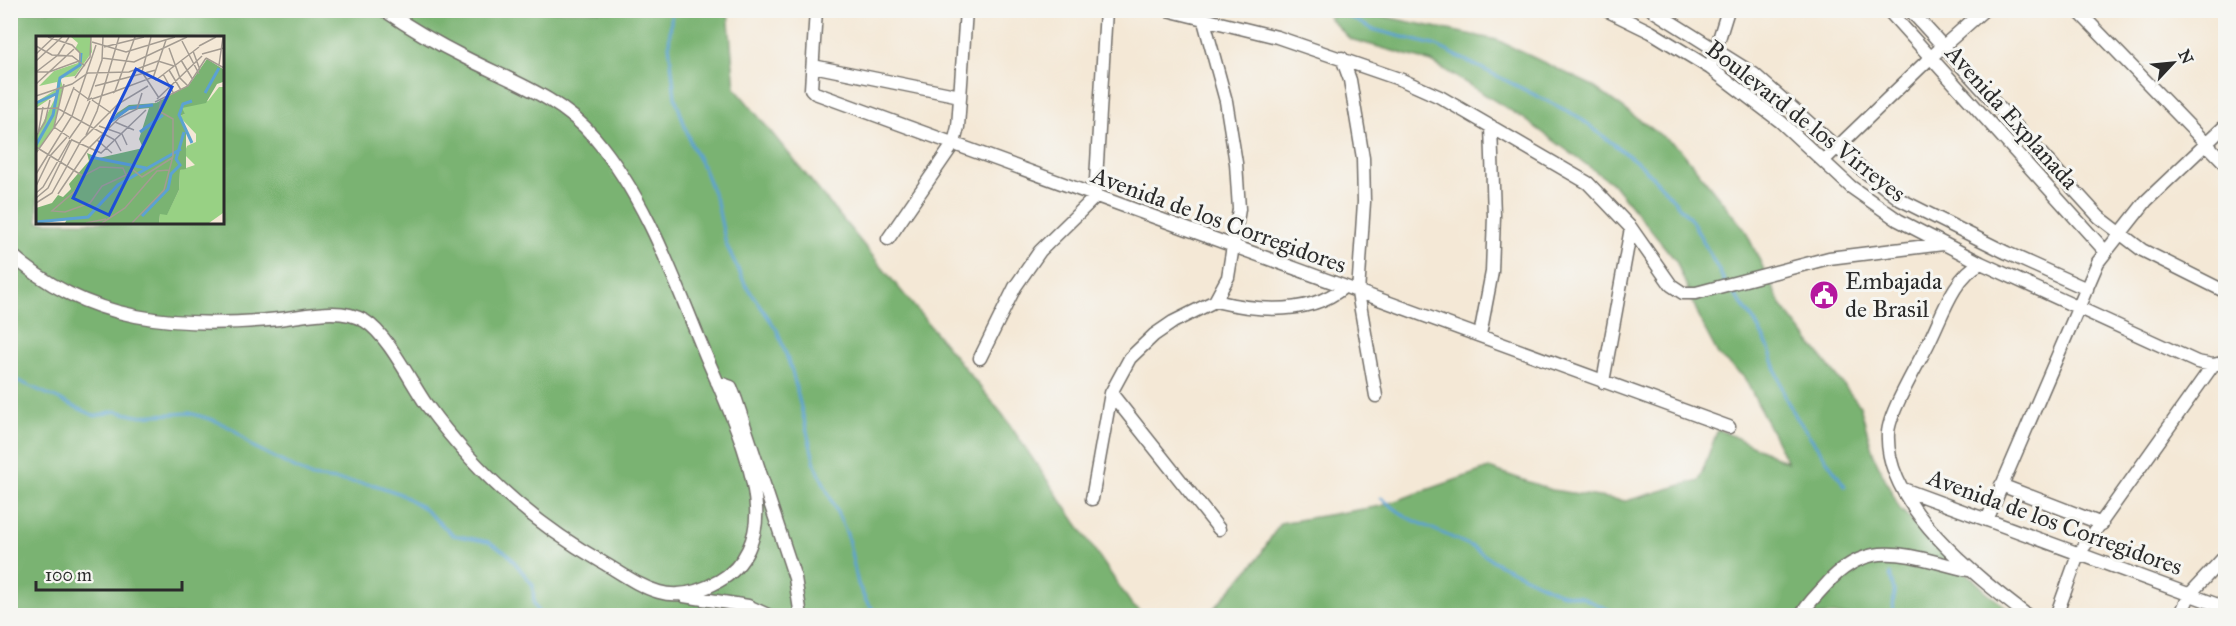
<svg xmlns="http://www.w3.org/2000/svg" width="2236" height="626" viewBox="0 0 2236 626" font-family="'IM FELL Great Primer',serif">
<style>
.forest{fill:#7ab372;stroke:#526f4e;stroke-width:1.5;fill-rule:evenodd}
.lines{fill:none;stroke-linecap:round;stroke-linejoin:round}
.stream{stroke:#5ca2d2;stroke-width:3}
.minor-casing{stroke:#716d67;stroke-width:15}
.minor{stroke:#fff;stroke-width:12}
.labels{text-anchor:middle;stroke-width:6;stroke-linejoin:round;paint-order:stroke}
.street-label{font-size:24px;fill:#2b2b2b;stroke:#f6f6f2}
.poi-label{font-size:24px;fill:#2b2b2b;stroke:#f6f6f2;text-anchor:start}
.inset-river{fill:none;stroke:#5ca2d2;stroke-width:3}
.inset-road{fill:none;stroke:#a49c92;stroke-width:1.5}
.view{fill:#1d4ed8;fill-opacity:0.15;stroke:#1d4ed8;stroke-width:3}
.inset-edge{fill:none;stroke:#2b2b2b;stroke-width:3}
</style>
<rect width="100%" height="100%" fill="#f6f6f2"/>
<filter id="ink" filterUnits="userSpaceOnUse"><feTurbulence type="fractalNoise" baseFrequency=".0167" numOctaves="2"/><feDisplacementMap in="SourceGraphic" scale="12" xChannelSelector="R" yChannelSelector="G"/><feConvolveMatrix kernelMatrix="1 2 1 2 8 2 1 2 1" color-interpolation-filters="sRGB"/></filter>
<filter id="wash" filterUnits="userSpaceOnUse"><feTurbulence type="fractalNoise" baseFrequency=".008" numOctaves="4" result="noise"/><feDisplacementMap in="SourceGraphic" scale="24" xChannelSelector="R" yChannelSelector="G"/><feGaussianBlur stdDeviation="1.35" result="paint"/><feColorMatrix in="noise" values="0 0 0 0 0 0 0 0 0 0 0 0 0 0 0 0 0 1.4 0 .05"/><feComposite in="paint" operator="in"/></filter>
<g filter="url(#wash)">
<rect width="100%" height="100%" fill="#f4e8d6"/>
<path class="forest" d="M 1352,10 L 1497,40 L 1591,85 L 1680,149 L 1745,230 L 1781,305 L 1860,406 L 1874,456 L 1900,509 L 1991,596 L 2017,615 L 1207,616 L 1257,560 L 1280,523 L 1381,506 L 1489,468 L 1552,490 L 1626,501 L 1699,480 L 1718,429 L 1787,462 L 1744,377 L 1719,356 L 1702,324 L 1676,261 L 1614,185 L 1523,118 L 1432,62 L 1350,39 L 1328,17 Z
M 10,11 L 728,11 L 735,88 L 1003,415 L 1132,605 L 1145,615 L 11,615 ZM 38,38 L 222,38 L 222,222 L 38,222 Z"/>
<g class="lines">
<path class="stream" d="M 672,10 L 669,44 L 675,97 L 691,144 L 704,169 L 717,203 L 726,244 L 745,284 L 777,330 L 792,371 L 815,464 L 847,534 L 858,584 L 866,601 L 879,616
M 1336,10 L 1372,29 L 1437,46 L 1577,116 L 1642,166 L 1663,188 L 1692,221 L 1725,282
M 1729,287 L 1755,322 L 1768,346 L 1786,399 L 1797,418 L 1845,486
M 10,377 L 95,416 L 115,411 L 137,416 L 190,413 L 216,421 L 233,429 L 252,446 L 312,477 L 375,485 L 398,493 L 422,507 L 453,535 L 489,542 L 507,553 L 533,585 L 534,604 L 541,616
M 1381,498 L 1406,517 L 1471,546 L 1498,564 L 1559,593 L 1581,597 L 1623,616
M 1890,574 L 1894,591 L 1893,616"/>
</g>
</g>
<g filter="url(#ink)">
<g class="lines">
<g class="minor-casing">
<path id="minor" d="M 816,10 L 811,89 L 815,93 L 1729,427
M 1167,10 L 1277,37 L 1402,80 L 1440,97 L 1588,183 L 1631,228 L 1671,285 L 1683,293 L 1696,293 L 1829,258 L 1943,244
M 1606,10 L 1651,32 L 1710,68 L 1781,122 L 1851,187 L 1898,220 L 1981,263 L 2197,362 L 2213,365 L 2226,362
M 1652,10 L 1754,74 L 1860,168 L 1901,200 L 2007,253 L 2087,289
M 1888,10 L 2105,251
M 1910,10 L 2099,217 L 2142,250 L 2226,292
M 2077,10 L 2226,164
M 1342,58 L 1350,80 L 1363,158 L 1364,202 L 1358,293 L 1376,396
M 813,66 L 960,96
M 1710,68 L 1728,10
M 1823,161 L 1930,58 L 1984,10
M 888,239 L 954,143 L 958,127 L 966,10
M 10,253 C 86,323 180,329 279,319 C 306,316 340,306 365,321 C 388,335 410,381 426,404 C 473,469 533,523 602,562 C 621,573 638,586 659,592 C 679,598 701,591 719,581 C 746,566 758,536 756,507 C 753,458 725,400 706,356 C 675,282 647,199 594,137 C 561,98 511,81 466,58 C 438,44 410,28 384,10
M 1981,263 C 1954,276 1942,316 1929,342 C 1919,363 1889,412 1888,433 C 1884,506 1977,577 2028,616
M 1215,301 C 1257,311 1309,316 1344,287
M 1480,335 L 1492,272 L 1494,216 L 1491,126
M 980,358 L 1015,287 L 1040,251 L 1095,197 L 1106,10
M 717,382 L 731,387 L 736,400 L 795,578 L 801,616
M 1603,382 L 1631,228
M 1111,393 L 1219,529
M 2001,485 L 2102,524
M 1903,489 L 2226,608
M 1092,499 L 1111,393 L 1130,358 L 1154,335 L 1173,322 L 1215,301 L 1228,277 L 1239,209 L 1236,163 L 1226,101 L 1201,10
M 1987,520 L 2098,262 L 2146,201 L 2226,125
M 684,596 L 748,606 L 770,616
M 1801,616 C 1806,605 1816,596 1824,587 C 1869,534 1910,557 1968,570
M 2056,616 L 2078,555 L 2213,365
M 2180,616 L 2190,594 L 2226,555"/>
</g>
<use href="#minor" class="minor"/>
</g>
</g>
<defs>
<g id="civic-disc" transform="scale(1.5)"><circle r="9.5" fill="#b5179e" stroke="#f6f6f2"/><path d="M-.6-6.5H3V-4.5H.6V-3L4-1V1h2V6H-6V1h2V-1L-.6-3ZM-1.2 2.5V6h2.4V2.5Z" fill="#fff"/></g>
</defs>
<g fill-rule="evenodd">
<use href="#civic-disc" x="1824" y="295"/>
</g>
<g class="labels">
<g class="street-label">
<text transform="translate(2012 117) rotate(48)" y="8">Avenida Explanada</text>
<text transform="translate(1806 121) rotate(38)" y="8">Boulevard de los Virreyes</text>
<text transform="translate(1219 220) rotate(20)" y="8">Avenida de los Corregidores</text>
<text transform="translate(2055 522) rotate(20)" y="8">Avenida de los Corregidores</text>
</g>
<g class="poi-label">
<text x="1845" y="289">Embajada<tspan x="1845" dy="28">de Brasil</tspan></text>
</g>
</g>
<g transform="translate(36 36)">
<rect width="188" height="188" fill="#f4e8d6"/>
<path d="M 35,1 L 55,1 L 56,16 L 39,40 L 24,42 L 27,51 L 18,91 L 0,117 L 0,101 L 21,58 L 0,72 L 0,66 L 21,53 L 21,46 L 3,50 L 18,35 L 42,27 L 45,18 L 39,13 L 42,7 ZM 183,51 L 187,51 L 187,177 L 173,187 L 123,187 L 124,178 L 131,178 L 143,154 L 144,134 L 159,129 L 148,118 L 151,110 L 160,106 L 160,98 L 143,80 L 149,78 L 145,75 L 148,70 L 172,65 Z" fill="#98d184"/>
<path d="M 171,23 L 187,33 L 187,46 L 181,48 L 170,67 L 146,72 L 149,78 L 143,80 L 150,93 L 150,133 L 144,134 L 143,154 L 131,179 L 124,178 L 123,187 L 29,187 L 31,183 L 0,187 L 0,172 L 16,167 L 22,159 L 27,161 L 35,153 L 33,148 L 53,125 L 51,117 L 63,122 L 107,112 L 103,103 L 113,72 L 93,74 L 75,86 L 81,77 L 93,69 L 120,67 L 153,49 Z" fill="#7ab372"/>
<path class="inset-river" d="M 169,57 L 183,32M 156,65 L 147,68 L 143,79 L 156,107M 0,67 L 22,57M 74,86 L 93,72 L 117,69M 104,96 L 127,79M 0,109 L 17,79 L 24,42 L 44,29 L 45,17M 54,121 L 110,132M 106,180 L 132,153 L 135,138 L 144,129 L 140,123 L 148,96M 0,186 L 52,181 L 82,149 L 145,113"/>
<path class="inset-road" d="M 12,1 L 36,9 L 44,17 L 44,25M 115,1 L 106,36 L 123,62M 146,5 L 163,38M 56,6 L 90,16 L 139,1M 0,10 L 16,19 L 36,20 L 49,30M 163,10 L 180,1M 68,11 L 108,1M 133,12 L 144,42 L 152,50M 157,15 L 164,34M 0,18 L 18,1M 166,18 L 188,12M 66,22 L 98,26 L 151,1M 170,22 L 188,32M 145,24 L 157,44M 0,25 L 26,1M 183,29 L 187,1M 133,34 L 145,54M 0,36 L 22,19 L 33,1M 0,36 L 13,36 L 43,25M 127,38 L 138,58M 39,42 L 54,21 L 55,1M 117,42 L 130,4M 120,44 L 163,11M 0,48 L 38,13M 28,48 L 18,91 L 33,101M 59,50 L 120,34M 37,52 L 52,63M 79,55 L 99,1M 80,55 L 117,41 L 120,44M 0,60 L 36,48 L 52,37 L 93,36 L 122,25 L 138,30M 56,62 L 52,64 L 66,24 L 67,1M 56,63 L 80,55 L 77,57M 121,63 L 166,20M 56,64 L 75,77M 119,66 L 152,50 L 170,22M 0,73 L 21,72 L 79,104 L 85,115M 79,86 L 98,94M 63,90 L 86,98 L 91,109M 2,98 L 7,71M 50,99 L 61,75 L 83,1M 0,100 L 9,86 L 14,64M 33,103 L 45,86 L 54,65M 36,104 L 65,117 L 110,74M 61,104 L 76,117M 0,111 L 47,140M 0,117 L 27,79 L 38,51M 64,131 L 87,132 L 90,139 L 66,150 L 54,167 L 29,176 L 16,175 L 39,155 L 47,140 ZM 0,138 L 36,80 L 60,9M 91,138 L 97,134 L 106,141 L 136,122M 0,150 L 15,119 L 31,101M 0,157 L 7,151 L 34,104M 22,158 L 53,112 L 83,82 L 101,73 L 106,57M 0,162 L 12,152 L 36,103M 0,167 L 16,157 L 45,105 L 82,68 L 112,50M 50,187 L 70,183M 66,187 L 89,172 L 121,135 L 133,134M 96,187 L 128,154 L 137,120 L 137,83 L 123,75 L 125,64"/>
<path class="view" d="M 100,33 L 136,51 L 73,179 L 37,162 Z"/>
<rect width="188" height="188" class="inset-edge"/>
</g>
<rect width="2236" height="626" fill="none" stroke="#f6f6f2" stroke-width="36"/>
<g transform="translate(2173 63) rotate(64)" stroke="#f6f6f2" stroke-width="4.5" paint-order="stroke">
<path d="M0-4.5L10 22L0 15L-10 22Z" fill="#2b2b2b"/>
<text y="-9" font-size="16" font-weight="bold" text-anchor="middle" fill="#2b2b2b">N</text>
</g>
<path d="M36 581v9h146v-9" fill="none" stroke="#2b2b2b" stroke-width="3"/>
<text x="45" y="581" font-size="18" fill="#2b2b2b" stroke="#f6f6f2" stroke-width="4.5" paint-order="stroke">100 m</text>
</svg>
